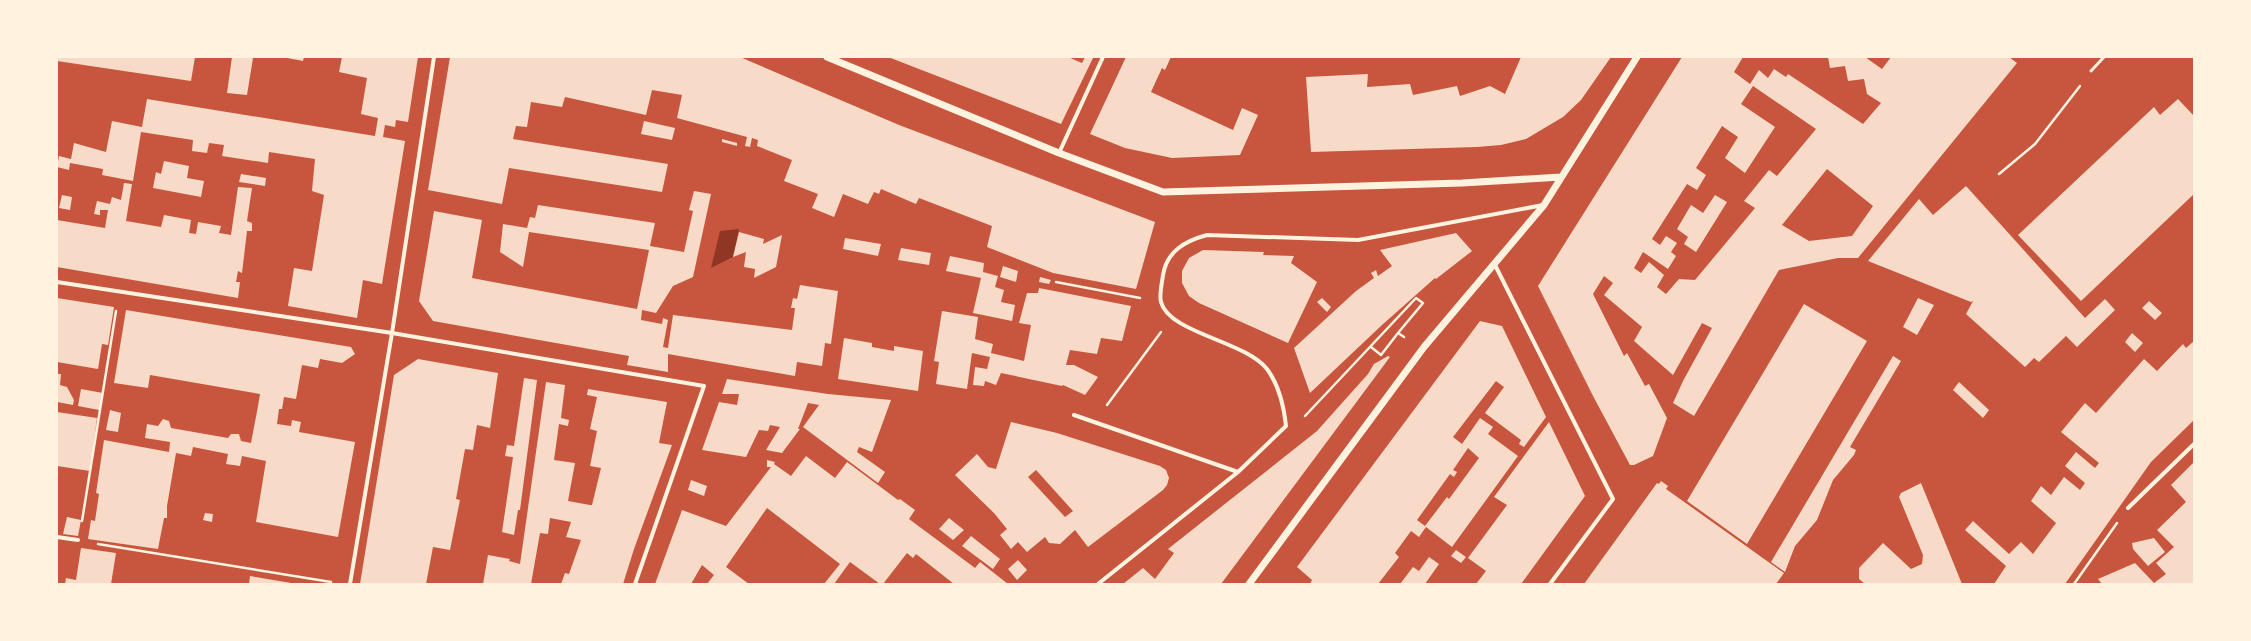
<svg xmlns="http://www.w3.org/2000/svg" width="2251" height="641" viewBox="0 0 2251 641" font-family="'PT Sans',sans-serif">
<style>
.water{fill:#8f3625}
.building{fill:#f7dbc8;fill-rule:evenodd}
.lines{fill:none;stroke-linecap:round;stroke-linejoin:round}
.path{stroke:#fff3e0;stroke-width:2.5}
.service{stroke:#fff3e0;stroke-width:3}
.minor{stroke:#fff3e0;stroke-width:4}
.tertiary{stroke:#fff3e0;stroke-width:7}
</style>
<rect width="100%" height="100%" fill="#c8553d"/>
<path class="water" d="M 739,229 L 733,257 L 711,268 L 720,231 Z"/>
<path class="building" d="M 57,57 L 195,57 L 191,81 L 57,61 Z
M 232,57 L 253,58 L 247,95 L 227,93 Z
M 282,57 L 304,57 L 303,61 Z
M 342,57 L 418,57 L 408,122 L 396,120 L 395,127 L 385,125 L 383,137 L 405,141 L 382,284 L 363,280 L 357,318 L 288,306 L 294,268 L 312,271 L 324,195 L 312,191 L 315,159 L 269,152 L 268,163 L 222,156 L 224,145 L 209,143 L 207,153 L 192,151 L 193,140 L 141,132 L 133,181 L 102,175 L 103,169 L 70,163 L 69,170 L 57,167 L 59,156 L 71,159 L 74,143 L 106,152 L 112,121 L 142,127 L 147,99 L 375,136 L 378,118 L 361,114 L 367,78 L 339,72 Z
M 450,57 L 740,57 L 899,125 L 1155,222 L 1136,289 L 1053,273 L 987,247 L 992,226 L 919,198 L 916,204 L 881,189 L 879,194 L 874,192 L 868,204 L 843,194 L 834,217 L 812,208 L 818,194 L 784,181 L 792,160 L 757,146 L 758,140 L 752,138 L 750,147 L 745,146 L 747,137 L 677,118 L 682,95 L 652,90 L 646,115 L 565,97 L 562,107 L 531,102 L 527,127 L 516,126 L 513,139 L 668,164 L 662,192 L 509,168 L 502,204 L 428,190 Z
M 888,57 L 1068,57 L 1082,63 L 1085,57 L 1093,58 L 1061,124 Z
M 1126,57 L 1171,57 L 1165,70 L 1162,68 L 1151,92 L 1233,130 L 1242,108 L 1258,115 L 1240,155 L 1172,158 L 1125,148 L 1090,134 Z
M 1521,57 L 1611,57 L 1581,100 L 1563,117 L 1526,139 L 1501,145 L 1477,147 L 1311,152 L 1306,77 L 1368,74 L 1367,87 L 1410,84 L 1413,95 L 1457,86 L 1460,96 L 1490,86 L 1505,94 Z
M 1682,57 L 1743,57 L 1734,72 L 1750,84 L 1759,70 L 1768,78 L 1774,69 L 1786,77 L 1788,74 L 1863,124 L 1881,103 L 1867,94 L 1864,79 L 1848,81 L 1845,66 L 1830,68 L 1828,57 L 1865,57 L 1882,69 L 1891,57 L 2009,57 L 2017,63 L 1858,258 L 1838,258 L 1779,270 L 1694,416 L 1673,403 L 1683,381 L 1712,328 L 1702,323 L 1673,375 L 1634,341 L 1642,327 L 1604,295 L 1613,283 L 1604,276 L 1593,294 L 1624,356 L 1627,353 L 1645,386 L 1649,384 L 1667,418 L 1653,456 L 1634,465 L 1630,465 L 1593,396 L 1538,286 ZM 1753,86 L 1816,129 L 1777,176 L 1769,170 L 1744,201 L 1755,208 L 1695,280 L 1679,279 L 1666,294 L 1657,287 L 1664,275 L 1649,262 L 1641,273 L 1634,268 L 1643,252 L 1668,269 L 1676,256 L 1671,252 L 1677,243 L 1666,236 L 1660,245 L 1652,239 L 1687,184 L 1697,190 L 1706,175 L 1696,168 L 1722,126 L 1738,137 L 1725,158 L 1745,173 L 1775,127 L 1741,104 ZM 1827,169 L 1873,206 L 1852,236 L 1809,241 L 1782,225 Z
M 2178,99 L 2194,116 L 2194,194 L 2081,301 L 2018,235 L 2154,107 L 2160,115 Z
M 644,121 L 675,128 L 672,140 L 641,134 Z
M 722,139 L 737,143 L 737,146 L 722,142 Z
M 164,161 L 189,166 L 187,178 L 204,181 L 201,197 L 153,188 L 156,172 L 161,174 Z
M 241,174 L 266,178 L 265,186 L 239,182 Z
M 124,183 L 132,184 L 126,221 L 161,227 L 164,215 L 191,220 L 189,233 L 196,234 L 198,222 L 221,226 L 219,233 L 231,235 L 238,187 L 252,188 L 247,221 L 252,223 L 252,231 L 247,231 L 242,273 L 238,271 L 236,282 L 240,282 L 238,298 L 57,267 L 57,220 L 105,228 L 108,210 L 100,210 L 100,215 L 94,214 L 97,201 L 110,204 L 112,197 L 121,200 Z
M 1966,186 L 2085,318 L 2105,299 L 2115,310 L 2077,347 L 2066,336 L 2039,362 L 2034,358 L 2025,367 L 1966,314 L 1973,301 L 1971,302 L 1868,261 L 1919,199 L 1933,215 Z
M 694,191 L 711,194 L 693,277 L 673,286 L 656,313 L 642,310 L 641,320 L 662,324 L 663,318 L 668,320 L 663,347 L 668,348 L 673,315 L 792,330 L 795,308 L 791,308 L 793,298 L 797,299 L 800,285 L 838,291 L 831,344 L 825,343 L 822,366 L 797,362 L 795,376 L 668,354 L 668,372 L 627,365 L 629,356 L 433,321 L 419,301 L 434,211 L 482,220 L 472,278 L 637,309 L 649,250 L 529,232 L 523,267 L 500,252 L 503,224 L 527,228 L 530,217 L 535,218 L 538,205 L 655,223 L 650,246 L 684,252 L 693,211 L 689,210 Z
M 62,195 L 72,197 L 70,210 L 59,208 Z
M 1715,195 L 1727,202 L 1696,252 L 1684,244 L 1688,237 L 1677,229 L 1691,205 L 1703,213 Z
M 739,232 L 764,239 L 763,244 L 782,235 L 776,267 L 754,278 L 755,269 L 744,267 L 746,252 L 733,257 Z
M 1456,233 L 1472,251 L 1436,279 L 1435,278 L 1382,325 L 1310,393 L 1294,348 L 1356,291 L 1374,278 L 1371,273 L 1376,270 L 1378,276 L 1392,266 L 1380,250 Z
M 845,238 L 881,244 L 878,256 L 843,249 Z
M 901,248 L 931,253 L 929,265 L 898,260 Z
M 1203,250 L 1264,252 L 1263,255 L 1294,256 L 1291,263 L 1317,282 L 1288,343 L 1199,303 L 1189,296 L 1182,283 L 1182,271 L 1189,258 Z
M 950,256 L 984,263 L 983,272 L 998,276 L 995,287 L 1004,290 L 1001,302 L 1015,305 L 1012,321 L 973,313 L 981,278 L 946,271 Z
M 1003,266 L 1018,271 L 1016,282 L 1000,277 Z
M 1040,277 L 1051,280 L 1049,284 L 1039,282 Z
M 1039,288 L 1131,306 L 1122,341 L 1101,338 L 1097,354 L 1070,350 L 1066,365 L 1074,365 L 1098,377 L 1085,395 L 1063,385 L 1062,386 L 1001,373 L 996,385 L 985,381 L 984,386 L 973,385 L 975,367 L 987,369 L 990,357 L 972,353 L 967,389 L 936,384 L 939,362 L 934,361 L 942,311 L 978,317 L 975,339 L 993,344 L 991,353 L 1024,361 L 1031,325 L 1019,323 L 1027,293 L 1038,293 Z
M 57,298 L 114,307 L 108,345 L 102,344 L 98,369 L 57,362 Z
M 1322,298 L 1331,307 L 1327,312 L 1317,302 Z
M 1918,298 L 1934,305 L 1917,335 L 1903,327 Z
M 2149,301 L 2162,313 L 2155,320 L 2142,308 Z
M 1804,304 L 1867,341 L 1747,544 L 1687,501 Z
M 126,310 L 351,347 L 355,354 L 342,363 L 320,359 L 318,368 L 302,365 L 296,399 L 284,397 L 282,409 L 279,409 L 277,424 L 291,426 L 292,420 L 301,422 L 299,432 L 355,442 L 338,537 L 256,522 L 266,461 L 242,456 L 240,466 L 226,464 L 228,454 L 193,447 L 191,456 L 176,453 L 167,506 L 167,518 L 164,518 L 158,549 L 88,539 L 91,520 L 95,521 L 99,494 L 96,493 L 104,440 L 169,452 L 170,442 L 145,438 L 147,424 L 158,426 L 163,419 L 169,421 L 171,428 L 228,438 L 231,434 L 239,434 L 241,441 L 251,443 L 258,406 L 260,394 L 150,375 L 148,388 L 114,383 Z
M 1480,321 L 1502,326 L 1546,417 L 1524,447 L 1519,444 L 1521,440 L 1485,413 L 1504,387 L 1496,381 L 1453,437 L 1462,444 L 1480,418 L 1493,427 L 1488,434 L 1518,456 L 1452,547 L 1426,527 L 1419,537 L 1411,531 L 1395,553 L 1399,557 L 1378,584 L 1310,584 L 1312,580 L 1297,567 ZM 1468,448 L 1479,458 L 1449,499 L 1447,497 L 1425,526 L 1417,520 L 1450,474 L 1454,477 L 1457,472 L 1453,470 Z
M 2132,333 L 2143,343 L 2135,352 L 2125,342 Z
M 844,338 L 872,343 L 872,347 L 894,351 L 894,346 L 923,351 L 918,391 L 838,379 Z
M 2194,341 L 2194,420 L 2151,462 L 2065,584 L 1994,584 L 2006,566 L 1965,530 L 1973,521 L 2009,554 L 2021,542 L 2033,554 L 2056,523 L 2031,501 L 2041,486 L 2051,495 L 2064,477 L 2080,490 L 2085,483 L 2065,466 L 2076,452 L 2095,468 L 2099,463 L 2061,432 L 2085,403 L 2096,413 L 2144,359 L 2157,371 L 2183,344 L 2186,348 Z
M 1388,356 L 1390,357 L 1221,584 L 1123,584 L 1143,568 L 1155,579 L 1174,553 L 1168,549 L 1317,431 L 1368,374 L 1374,364 Z
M 1893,356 L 1901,361 L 1850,447 L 1856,450 L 1854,455 L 1833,480 L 1817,520 L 1795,546 L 1785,572 L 1771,562 Z
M 418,359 L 498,373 L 490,428 L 477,425 L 473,450 L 465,449 L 456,499 L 460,500 L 450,550 L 433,547 L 426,584 L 360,584 L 394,375 Z
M 57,374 L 61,374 L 60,385 L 67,387 L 74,400 L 73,405 L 57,402 Z
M 524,378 L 537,380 L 520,510 L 518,510 L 514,535 L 502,532 L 513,457 L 505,456 L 507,445 L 514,446 Z
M 727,379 L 828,394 L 891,400 L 872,452 L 859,447 L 857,452 L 885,472 L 878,483 L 803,427 L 819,405 L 808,403 L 798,429 L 800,429 L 782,453 L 766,450 L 780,427 L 770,425 L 768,431 L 759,430 L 746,457 L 702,450 L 719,402 L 737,405 L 739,394 L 722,394 Z
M 546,382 L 565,385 L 561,418 L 569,420 L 568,426 L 559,424 L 554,460 L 575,463 L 568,501 L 590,505 L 592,505 L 601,468 L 590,466 L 597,431 L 590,429 L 597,397 L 587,395 L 588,389 L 667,402 L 659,443 L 672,445 L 634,549 L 623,584 L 561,584 L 565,573 L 569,574 L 581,540 L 566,537 L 571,522 L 550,518 L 548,534 L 540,533 L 531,584 L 483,584 L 488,555 L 510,559 L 509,561 L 520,564 Z
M 1959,382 L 1989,410 L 1983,418 L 1953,390 Z
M 81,389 L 103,393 L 99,410 L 78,406 Z
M 110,410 L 121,413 L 118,432 L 106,430 Z
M 57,412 L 97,418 L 90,471 L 57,466 Z
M 1011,422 L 1057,433 L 1160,466 L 1166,470 L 1169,478 L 1167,485 L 1163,490 L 1088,547 L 1075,530 L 1060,544 L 1049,543 L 1045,537 L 1027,552 L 1018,542 L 1011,549 L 1000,535 L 1007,529 L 994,513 L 955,475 L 977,454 L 988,467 L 996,469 ZM 1036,470 L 1073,511 L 1065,517 L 1028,477 Z
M 1549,422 L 1585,496 L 1521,584 L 1476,584 L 1486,571 L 1468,558 L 1507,505 L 1494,497 Z
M 806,456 L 835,478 L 847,462 L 898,500 L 900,499 L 915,510 L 909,519 L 975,568 L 980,562 L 1008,584 L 954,584 L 916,554 L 913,558 L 907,553 L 883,584 L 880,584 L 850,562 L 834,584 L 824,584 L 840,564 L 767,508 L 726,567 L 749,584 L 707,584 L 714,575 L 702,565 L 691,584 L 655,584 L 682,510 L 726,526 L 771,467 L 767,467 L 767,460 L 775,462 L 774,464 L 791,476 Z
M 2194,462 L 2194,584 L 2102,584 L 2098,579 L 2135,563 L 2154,583 L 2166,574 L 2156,563 L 2174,547 L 2157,530 L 2186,502 L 2171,485 Z
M 691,480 L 707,486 L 704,496 L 688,490 Z
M 1661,481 L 1668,486 L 1666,489 L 1784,573 L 1776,584 L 1584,584 L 1657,483 L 1659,484 Z
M 1921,483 L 1962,584 L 1865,584 L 1859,579 L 1859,568 L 1883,543 L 1911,569 L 1922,564 L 1923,555 L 1899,497 L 1901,493 Z
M 205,513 L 213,514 L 212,522 L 203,520 Z
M 67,517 L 81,520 L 78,536 L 63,534 Z
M 949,518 L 964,530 L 953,540 L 939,529 Z
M 971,536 L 1000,559 L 993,569 L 962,546 Z
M 2154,538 L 2165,552 L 2148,566 L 2133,549 L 2132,543 Z
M 81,548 L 116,553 L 111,584 L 65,584 L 66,578 L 76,580 Z
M 1456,550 L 1466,557 L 1461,563 L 1451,556 Z
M 1429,557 L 1439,564 L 1425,584 L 1400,584 L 1413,567 L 1419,571 Z
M 1018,560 L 1027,570 L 1017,580 L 1008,569 Z
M 250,576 L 291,583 L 291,584 L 249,584 Z"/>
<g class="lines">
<path class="path" d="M 1999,174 L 2035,144 L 2080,86
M 1056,282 L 1140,298
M 1371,347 L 1381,355 L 1398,333
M 1107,405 L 1161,332
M 1305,416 L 1416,298 L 1423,303 L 1398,333 L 1404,337
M 82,521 L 116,311
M 98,544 L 331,582
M 2074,584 L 2117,523"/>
<path class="service" d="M 2091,71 L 2104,57"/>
<path class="minor" d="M 1059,153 L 1103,57
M 1494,263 L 1613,499 L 1550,584
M 57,282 L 392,333 L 704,386 L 635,584
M 1074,415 L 1238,472
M 2128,508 L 2194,444
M 57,537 L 78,540
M 350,584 L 392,333 L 434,57
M 1098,584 L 1238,472 L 1286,426 C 1284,407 1279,385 1267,369 C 1245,341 1169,333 1161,302 C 1159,295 1162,283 1163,275 C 1167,251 1185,241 1207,235 L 1358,240 L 1543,205"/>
<path class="tertiary" d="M 827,57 L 1059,153 L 1163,192 L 1462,183 L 1561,177
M 1249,584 L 1424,347 L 1544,205 L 1637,57"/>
</g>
<rect width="2251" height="641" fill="none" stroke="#fff3e0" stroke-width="116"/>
</svg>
